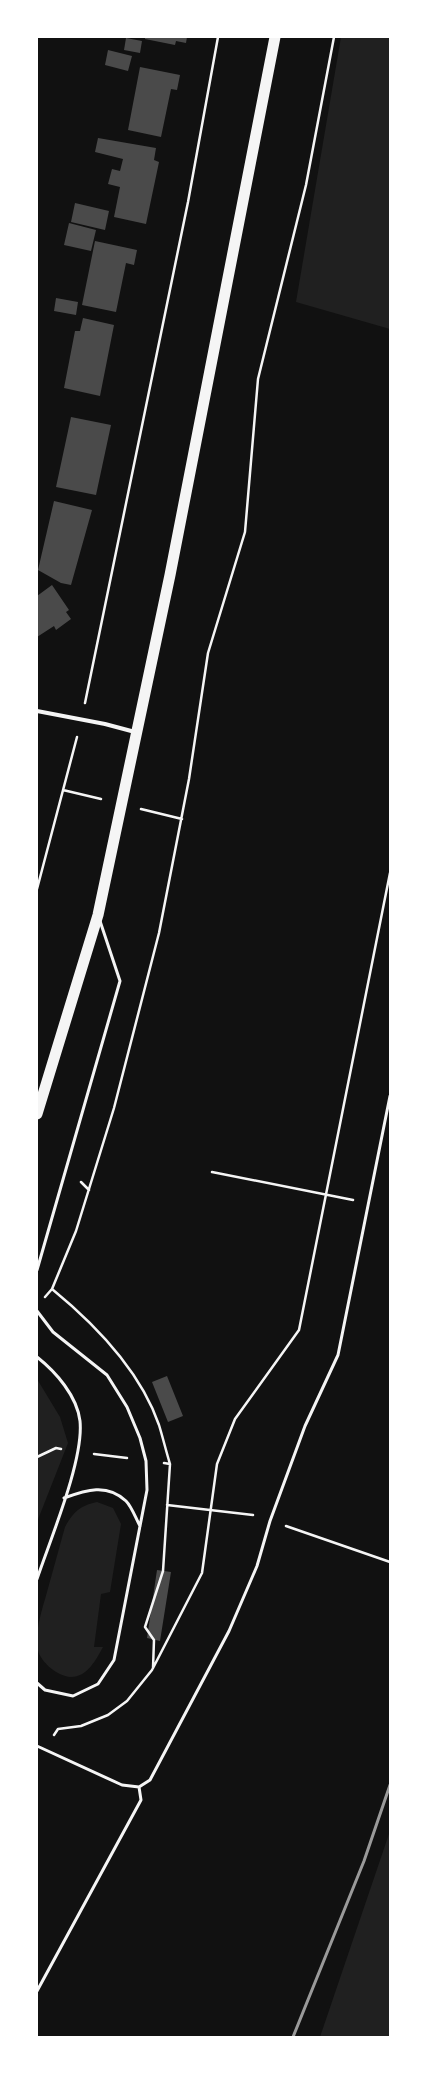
<svg xmlns="http://www.w3.org/2000/svg" width="427" height="2074" viewBox="0 0 427 2074" font-family="Signika,sans-serif">
<style>
.green{fill:#202020}
.building{fill:#4a4a4a}
.lines{fill:none;stroke-linecap:round;stroke-linejoin:round}
.path{stroke:#f5f5f5;stroke-width:2.5}
.service{stroke:#f5f5f5;stroke-width:3}
.minor{stroke:#f5f5f5;stroke-width:4}
.trunk{stroke:#f5f5f5;stroke-width:11}
.rail{stroke:#9a9a9a;stroke-width:3}
</style>
<rect width="100%" height="100%" fill="#111"/>
<path class="green" d="M 341,37 L 390,37 L 390,329 L 296,302 Z
M 37,1379 L 60,1417 L 68,1443 L 37,1522 Z
M 97,1502 L 113,1508 L 121,1524 L 110,1592 L 101,1594 L 94,1647 L 103,1647 C 96,1660 87,1677 71,1677 C 56,1676 38,1660 37,1646 C 36,1627 42,1610 47,1592 C 53,1570 59,1549 65,1527 C 74,1511 80,1506 97,1502 Z
M 390,1831 L 390,2037 L 320,2037 Z"/>
<path class="building" d="M 145,37 L 187,37 L 186,43 L 176,41 L 175,45 L 145,39 Z
M 126,38 L 142,41 L 140,53 L 124,50 Z
M 108,50 L 132,56 L 128,71 L 105,65 Z
M 140,67 L 180,75 L 177,90 L 171,89 L 161,137 L 128,130 Z
M 98,138 L 156,148 L 154,160 L 159,162 L 146,224 L 114,217 L 120,187 L 108,184 L 112,169 L 120,171 L 123,159 L 95,152 Z
M 75,203 L 109,211 L 105,230 L 71,222 Z
M 69,223 L 96,230 L 91,251 L 64,245 Z
M 95,241 L 137,250 L 134,265 L 126,263 L 116,312 L 82,305 Z
M 56,298 L 78,302 L 76,315 L 54,311 Z
M 83,318 L 114,325 L 100,396 L 64,388 L 75,331 L 80,331 Z
M 71,417 L 111,425 L 96,495 L 56,487 Z
M 54,501 L 92,510 L 71,585 L 61,583 L 38,570 Z
M 52,585 L 69,610 L 66,612 L 71,619 L 56,630 L 54,626 L 37,637 L 37,596 Z
M 167,1376 L 183,1416 L 168,1422 L 152,1382 Z
M 157,1570 L 171,1572 L 160,1641 L 147,1638 Z"/>
<g class="lines">
<path class="path" d="M 85,703 L 188,202 L 218,37
M 63,790 L 101,799
M 141,809 L 182,819
M 37,889 L 77,737
M 212,1172 L 353,1200
M 81,1182 L 89,1190
M 45,1297 L 52,1289
M 94,1454 L 127,1458
M 37,1457 L 56,1448 L 61,1449
M 170,1464 C 166,1451 163,1438 159,1425 C 140,1370 96,1325 52,1289 L 76,1231 L 114,1108 L 159,933 L 189,779 L 208,653 L 245,532 L 258,379 L 306,185 L 334,37
M 167,1505 L 253,1515
M 286,1526 L 390,1562
M 153,1668 L 154,1640 L 145,1627 L 163,1571 L 170,1464 L 164,1463
M 54,1735 L 58,1729 L 81,1726 L 108,1715 L 127,1701 L 152,1670 L 202,1573 L 217,1464 L 235,1419 L 299,1330 L 390,873"/>
<path class="service" d="M 37,1270 L 120,981 L 100,921
M 37,1311 L 53,1332 L 107,1375 L 127,1407 L 140,1438 L 146,1461 L 147,1490 L 114,1660 L 98,1684 L 73,1696 L 45,1690 L 37,1683
M 37,1357 C 56,1372 77,1396 80,1421 C 84,1460 50,1540 37,1579
M 64,1498 C 86,1490 107,1483 126,1501 C 132,1507 136,1519 140,1526
M 37,1746 L 122,1785 L 139,1787 L 150,1780 L 229,1631 L 257,1566 L 270,1521 L 305,1426 L 338,1355 L 390,1096
M 37,1991 L 141,1800 L 139,1787"/>
<path class="minor" d="M 37,711 L 105,724 L 135,732"/>
<path class="trunk" d="M 37,1114 L 98,915 L 170,575 L 275,37"/>
<path class="rail" d="M 293,2037 L 364,1861 L 390,1785"/>
</g>
<rect width="427" height="2074" fill="none" stroke="#ffffff" stroke-width="76"/>
</svg>
